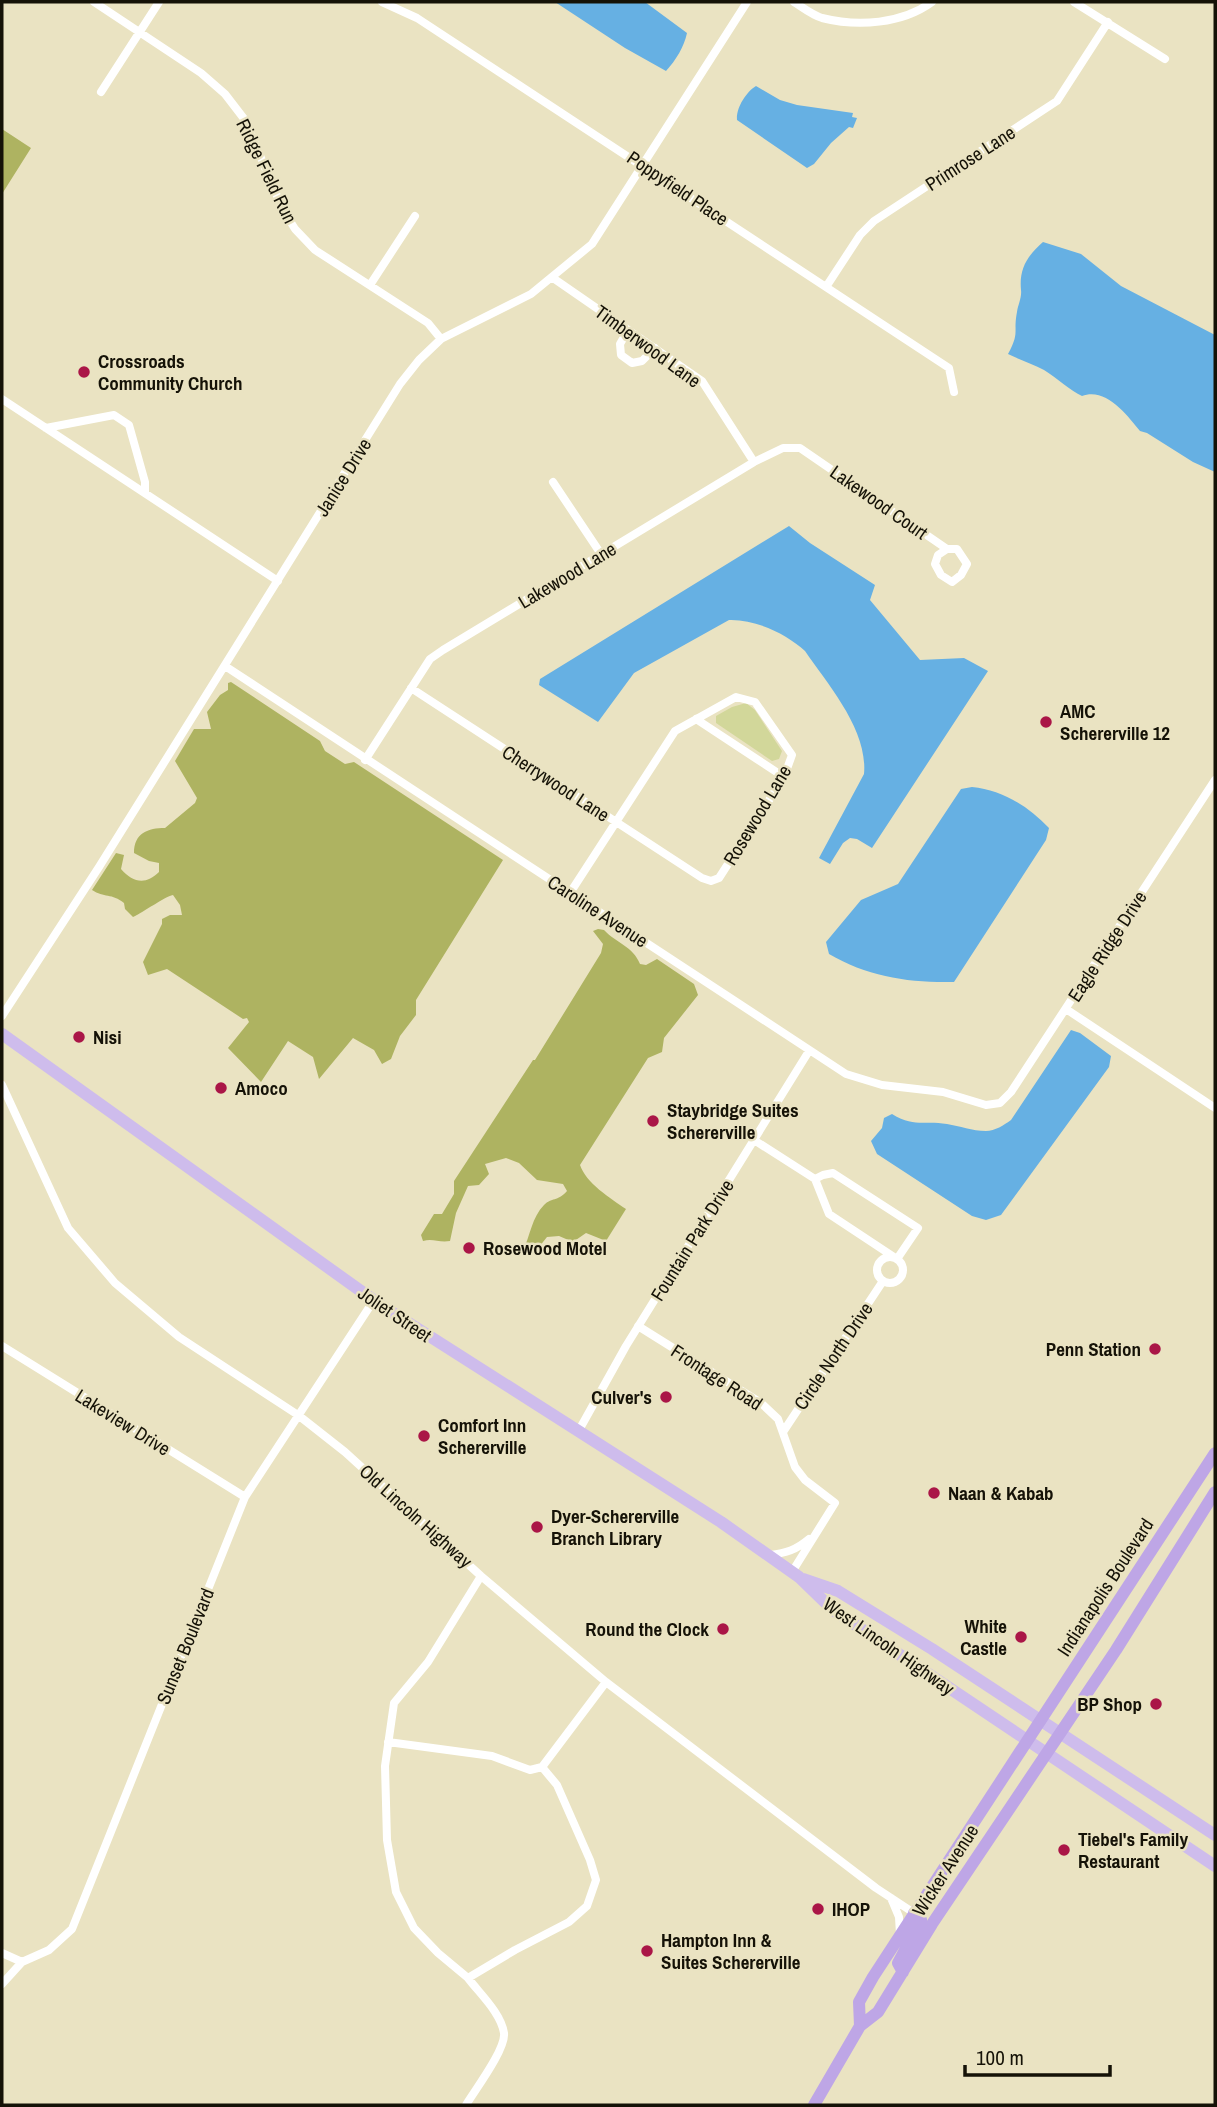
<svg xmlns="http://www.w3.org/2000/svg" width="1217" height="2107" viewBox="0 0 1217 2107" font-family="'Archivo Narrow',sans-serif">
<style>
.green{fill:#d2d79a}
.forest{fill:#aeb361}
.water{fill:#66b0e3}
.lines{fill:none;stroke-linecap:round;stroke-linejoin:round}
.minor{stroke:#fff;stroke-width:8}
.primary{stroke:#cebcec;stroke-width:12}
.trunk{stroke:#bea6e6;stroke-width:12}
.poi-dot{fill:#aa1647;stroke:#eae3c2;stroke-width:2.5}
.labels{text-anchor:middle;stroke-width:5;stroke-linejoin:round;paint-order:stroke}
.street-label{font-size:19px;fill:#151207;stroke:#eae3c2}
.poi-label{font-size:19px;font-weight:bold;fill:#151207;stroke:#eae3c2;text-anchor:start}
</style>
<rect width="100%" height="100%" fill="#eae3c2"/>
<path class="green" d="M 746,703 L 755,710 L 782,751 L 779,759 L 772,761 L 716,723 L 716,716 L 732,707 Z"/>
<path class="forest" d="M 2,129 L 31,148 L 2,194 Z
M 231,682 L 320,741 L 325,751 L 345,764 L 354,762 L 503,860 L 416,1000 L 416,1015 L 400,1036 L 391,1059 L 382,1064 L 374,1050 L 353,1038 L 319,1079 L 313,1057 L 288,1041 L 261,1082 L 228,1048 L 249,1022 L 247,1018 L 243,1019 L 167,969 L 148,975 L 143,962 L 162,924 L 162,919 L 170,915 L 182,915 L 180,905 L 173,895 C 164,897 144,912 133,917 L 125,909 L 124,903 C 112,893 104,898 92,890 L 116,853 L 124,855 L 121,869 C 133,883 146,885 159,872 L 159,863 L 149,861 L 134,853 C 134,833 148,828 165,828 L 195,803 L 197,798 L 175,761 L 194,729 L 211,729 L 207,712 L 220,695 L 228,690 L 228,683 Z
M 598,929 L 604,930 C 616,943 633,946 640,964 L 646,965 L 657,959 L 694,984 L 698,995 L 664,1038 L 662,1052 L 648,1058 L 580,1165 C 586,1183 610,1198 626,1209 L 606,1241 L 586,1233 L 573,1242 L 559,1236 L 547,1237 L 531,1257 L 523,1251 C 530,1236 532,1217 544,1205 C 552,1197 557,1202 567,1191 L 563,1184 L 537,1180 L 519,1163 L 506,1158 L 485,1164 L 489,1174 L 479,1185 L 468,1186 L 456,1213 L 450,1241 C 439,1243 433,1238 423,1241 L 421,1235 L 434,1214 L 442,1214 L 454,1194 L 454,1181 L 533,1060 L 535,1060 L 601,953 L 603,944 L 593,931 Z"/>
<path class="water" d="M 555,2 L 645,2 L 687,33 C 684,47 676,60 666,71 L 625,48 Z
M 756,86 L 780,100 L 797,105 L 853,113 L 852,117 L 857,118 L 853,128 L 849,127 L 831,143 L 814,164 L 807,168 L 737,120 C 736,108 746,92 756,86 Z
M 1043,242 L 1081,254 L 1121,286 L 1215,335 L 1215,472 L 1193,462 L 1147,433 L 1140,431 C 1127,415 1106,387 1082,396 C 1071,391 1057,378 1044,370 C 1033,364 1020,360 1008,354 C 1020,332 1013,333 1017,312 C 1018,305 1022,297 1021,290 C 1019,269 1027,256 1043,242 Z
M 789,526 L 810,543 L 875,585 L 870,600 L 920,660 L 964,658 L 988,671 L 872,848 L 857,839 L 850,838 L 843,843 L 830,864 L 819,858 L 864,774 C 868,730 829,686 805,651 C 787,634 755,619 729,620 L 634,673 L 598,722 L 539,685 L 540,679 Z
M 972,787 C 1002,790 1028,806 1049,828 L 1046,840 L 954,982 C 910,983 868,977 829,954 L 826,942 L 861,900 L 898,884 L 961,789 Z
M 1071,1030 L 1080,1033 L 1111,1056 L 1109,1067 L 1001,1215 L 986,1220 L 972,1216 L 877,1154 L 871,1141 L 882,1128 L 884,1118 L 892,1114 C 915,1128 924,1120 947,1124 C 960,1126 972,1131 986,1131 C 995,1131 1004,1125 1011,1120 Z"/>
<g class="lines">
<path class="minor" d="M 94,2 L 201,73 L 225,94 L 245,120 L 282,208 L 295,229 L 315,250 L 428,323 L 441,339
M 382,2 L 417,18 L 949,368 L 954,392
M 794,2 C 802,7 812,15 822,18 C 858,27 902,24 932,2
M 1074,2 L 1165,59
M 101,92 L 159,2
M 553,278 L 702,381 L 754,462
M 370,285 L 415,216
M 826,287 L 860,235 L 874,221 L 1057,101 L 1108,22
M 628,330 L 620,344 L 621,355 L 632,363 L 642,361 L 655,348
M 2,399 L 278,581
M 46,428 L 114,415 L 129,425 L 145,482 L 145,493
M 553,482 L 601,554
M 225,666 L 846,1074 L 882,1085 L 943,1092 L 986,1105 L 1000,1103 L 1011,1092 L 1215,780
M 411,688 L 702,878 L 711,881 L 719,878 L 784,777 L 792,755 L 755,702 L 736,697 L 675,731 L 570,893
M 696,719 L 784,777
M 365,760 L 430,659 L 443,650 L 754,462 L 783,448 L 800,448 L 947,549 L 957,549 L 967,564 L 961,575 L 952,582 L 941,575 L 935,564 L 938,555 L 947,549
M 1066,1009 L 1215,1108
M 2,1016 L 99,867 L 400,384 L 419,360 L 441,339 L 531,294 L 592,244 L 747,2
M 2,1085 L 68,1228 L 115,1283 L 179,1337 L 298,1415 L 345,1452 L 481,1576 L 606,1682 L 876,1888 L 914,1913
M 754,1140 L 815,1179 L 823,1175 L 833,1173 L 918,1228 L 897,1259
M 815,1179 L 829,1214 L 894,1257
M877 1270a13 13 0 1 1 26 0a13 13 0 1 1-26 0Z
M 638,1326 L 761,1403 L 778,1419 L 795,1467 L 805,1480 L 835,1503 L 792,1572
M 2,1346 L 245,1497
M 578,1432 L 626,1346 L 809,1051
M 783,1432 L 883,1281
M 770,1555 C 786,1553 796,1550 809,1539
M 388,1742 L 492,1756 L 530,1770 L 542,1767 L 557,1785 L 590,1860 L 596,1880 L 587,1906 L 569,1922 L 515,1950 L 468,1978 L 438,1953 L 414,1928 L 396,1892 L 387,1840 L 385,1766 L 394,1703 L 428,1662 L 481,1576
M 542,1767 L 606,1682
M 891,1898 L 899,1917 L 900,1934
M 2,1953 L 22,1962
M 2,1984 L 22,1962 L 49,1950 L 72,1929 L 245,1497 L 374,1300
M 466,2105 C 475,2090 506,2049 504,2033 C 501,2013 480,1994 468,1978"/>
<path class="primary" d="M 2,1034 L 379,1304 L 721,1522 L 799,1577 L 833,1610 L 1215,1866
M 803,1579 L 838,1591 L 932,1649 L 1215,1835"/>
<path class="trunk" d="M 903,1972 L 898,1963 L 921,1920 L 914,1913
M 860,2026 L 859,2002 L 873,1977 L 1215,1453
M 814,2105 L 860,2026 L 878,2012 L 932,1924 L 1116,1650 L 1215,1492"/>
</g>
<g class="poi-dot">
<circle cx="84" cy="372" r="7"/>
<circle cx="1046" cy="722" r="7"/>
<circle cx="79" cy="1037" r="7"/>
<circle cx="221" cy="1088" r="7"/>
<circle cx="653" cy="1121" r="7"/>
<circle cx="469" cy="1248" r="7"/>
<circle cx="1155" cy="1349" r="7"/>
<circle cx="666" cy="1397" r="7"/>
<circle cx="424" cy="1436" r="7"/>
<circle cx="934" cy="1493" r="7"/>
<circle cx="537" cy="1527" r="7"/>
<circle cx="723" cy="1629" r="7"/>
<circle cx="1021" cy="1637" r="7"/>
<circle cx="1156" cy="1704" r="7"/>
<circle cx="1064" cy="1850" r="7"/>
<circle cx="818" cy="1909" r="7"/>
<circle cx="647" cy="1951" r="7"/>
</g>
<g class="labels">
<g class="street-label">
<text transform="translate(970 158) rotate(-33)" y="7">Primrose Lane</text>
<text transform="translate(267 171) rotate(64)" y="7">Ridge Field Run</text>
<text transform="translate(678 188) rotate(34)" y="7">Poppyfield Place</text>
<text transform="translate(648 346) rotate(36)" y="7">Timberwood Lane</text>
<text transform="translate(343 477) rotate(-58)" y="7">Janice Drive</text>
<text transform="translate(879 502) rotate(35)" y="7">Lakewood Court</text>
<text transform="translate(567 575) rotate(-31)" y="7">Lakewood Lane</text>
<text transform="translate(556 783) rotate(33)" y="7">Cherrywood Lane</text>
<text transform="translate(757 815) rotate(-59)" y="7">Rosewood Lane</text>
<text transform="translate(598 911) rotate(33)" y="7">Caroline Avenue</text>
<text transform="translate(1107 946) rotate(-57)" y="7">Eagle Ridge Drive</text>
<text transform="translate(692 1240) rotate(-58)" y="7">Fountain Park Drive</text>
<text transform="translate(395 1314) rotate(34)" y="7">Joliet Street</text>
<text transform="translate(833 1356) rotate(-56)" y="7">Circle North Drive</text>
<text transform="translate(717 1377) rotate(33)" y="7">Frontage Road</text>
<text transform="translate(123 1422) rotate(32)" y="7">Lakeview Drive</text>
<text transform="translate(416 1516) rotate(42)" y="7">Old Lincoln Highway</text>
<text transform="translate(1105 1587) rotate(-57)" y="7">Indianapolis Boulevard</text>
<text transform="translate(185 1646) rotate(-68)" y="7">Sunset Boulevard</text>
<text transform="translate(889 1646) rotate(35)" y="7">West Lincoln Highway</text>
<text transform="translate(945 1870) rotate(-57)" y="7">Wicker Avenue</text>
</g>
<g class="poi-label">
<text x="98" y="368">Crossroads<tspan x="98" dy="22">Community Church</tspan></text>
<text x="1060" y="718">AMC<tspan x="1060" dy="22">Schererville 12</tspan></text>
<text x="93" y="1044">Nisi</text>
<text x="235" y="1095">Amoco</text>
<text x="667" y="1117">Staybridge Suites<tspan x="667" dy="22">Schererville</tspan></text>
<text x="483" y="1255">Rosewood Motel</text>
<text x="1141" y="1356" text-anchor="end">Penn Station</text>
<text x="652" y="1404" text-anchor="end">Culver's</text>
<text x="438" y="1432">Comfort Inn<tspan x="438" dy="22">Schererville</tspan></text>
<text x="948" y="1500">Naan &amp; Kabab</text>
<text x="551" y="1523">Dyer-Schererville<tspan x="551" dy="22">Branch Library</tspan></text>
<text x="1007" y="1633" text-anchor="end">White<tspan x="1007" dy="22">Castle</tspan></text>
<text x="709" y="1636" text-anchor="end">Round the Clock</text>
<text x="1142" y="1711" text-anchor="end">BP Shop</text>
<text x="1078" y="1846">Tiebel's Family<tspan x="1078" dy="22">Restaurant</tspan></text>
<text x="832" y="1916">IHOP</text>
<text x="661" y="1947">Hampton Inn &amp;<tspan x="661" dy="22">Suites Schererville</tspan></text>
</g>
</g>
<rect width="1217" height="2107" fill="none" stroke="#151207" stroke-width="7"/>
<path d="M965 2065v10h145v-10" fill="none" stroke="#151207" stroke-width="3.5"/>
<text x="976" y="2065" font-size="21" fill="#151207" stroke="#eae3c2" stroke-width="5" paint-order="stroke">100 m</text>
</svg>
